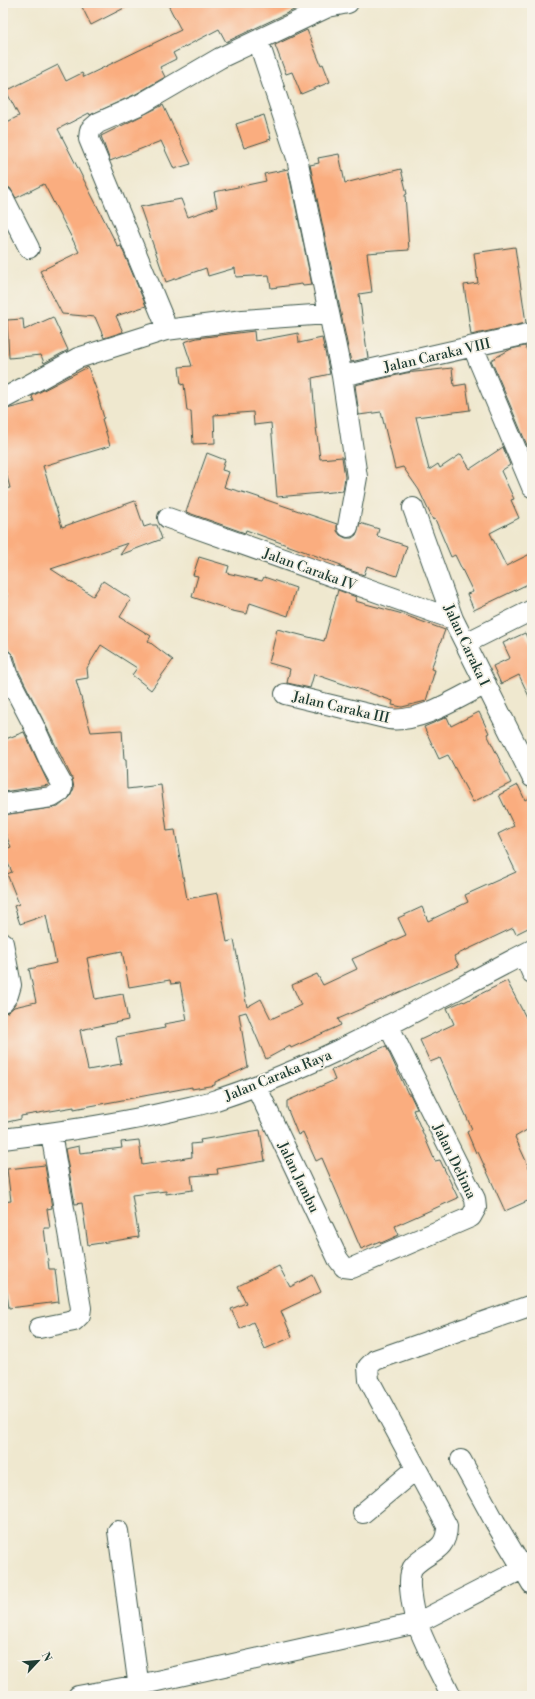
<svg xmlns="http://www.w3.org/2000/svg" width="535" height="1699" viewBox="0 0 535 1699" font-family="'Libre Bodoni',serif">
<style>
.building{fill:#faad7f;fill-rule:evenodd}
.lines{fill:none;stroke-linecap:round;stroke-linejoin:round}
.street-casing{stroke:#3e574b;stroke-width:22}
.street{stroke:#fff;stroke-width:20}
.labels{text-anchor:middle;stroke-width:3.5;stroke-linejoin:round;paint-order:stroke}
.street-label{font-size:14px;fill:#1f3d34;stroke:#f7f3e8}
</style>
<rect width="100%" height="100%" fill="#f7f3e8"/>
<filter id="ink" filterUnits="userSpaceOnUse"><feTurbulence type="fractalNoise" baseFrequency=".025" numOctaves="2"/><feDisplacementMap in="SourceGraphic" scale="8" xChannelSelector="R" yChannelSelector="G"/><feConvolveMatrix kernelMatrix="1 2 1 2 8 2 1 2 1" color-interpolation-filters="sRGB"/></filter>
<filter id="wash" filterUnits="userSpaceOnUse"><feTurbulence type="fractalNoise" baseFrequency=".012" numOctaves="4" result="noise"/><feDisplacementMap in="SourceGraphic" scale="16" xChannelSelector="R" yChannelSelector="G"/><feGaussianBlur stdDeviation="0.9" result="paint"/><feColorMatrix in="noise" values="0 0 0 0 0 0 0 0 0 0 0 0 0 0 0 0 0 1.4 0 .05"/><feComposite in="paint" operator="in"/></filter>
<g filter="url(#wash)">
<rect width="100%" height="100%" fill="#efe8cf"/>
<g id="blocks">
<path class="building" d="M 80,3 L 134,3 L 91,25 Z
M 167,3 L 296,3 L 298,8 L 226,42 L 219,29 L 173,53 L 176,59 L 160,67 L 165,77 L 136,94 L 90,115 L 89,113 L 58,129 L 118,247 L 121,246 L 146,306 L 116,316 L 123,332 L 104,338 L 95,317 L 62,314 L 40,271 L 79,252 L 44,184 L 16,198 L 10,188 L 3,186 L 3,124 L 19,116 L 6,91 L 58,65 L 66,81 L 82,73 L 84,77 L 181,30 Z
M 307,30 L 321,65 L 323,64 L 330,82 L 301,94 L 292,72 L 286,74 L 275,45 Z
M 163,105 L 191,164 L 174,169 L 161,141 L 110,161 L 101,136 Z
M 264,115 L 271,139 L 244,148 L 236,124 Z
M 339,154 L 345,183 L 401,169 L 407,194 L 405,195 L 409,250 L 367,253 L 372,292 L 359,294 L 368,358 L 351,362 L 310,165 L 319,163 L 318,158 Z
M 288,169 L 312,285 L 303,286 L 302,284 L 271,288 L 269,275 L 236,277 L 235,268 L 208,276 L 206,268 L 166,282 L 140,207 L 181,199 L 188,217 L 217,207 L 214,192 L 266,181 L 264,174 Z
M 515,247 L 526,323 L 471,335 L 464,285 L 478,283 L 474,253 Z
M 53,317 L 68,350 L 44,363 L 41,355 L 9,358 L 7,320 L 23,319 L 24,330 Z
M 254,331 L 255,341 L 298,333 L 299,343 L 322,338 L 330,374 L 312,378 L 316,427 L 320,459 L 342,457 L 345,477 L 343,491 L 277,497 L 271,423 L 254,425 L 253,412 L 214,415 L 215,443 L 193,444 L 191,411 L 187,411 L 184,384 L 181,385 L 179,367 L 192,366 L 184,342 L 197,338 Z
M 525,346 L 532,360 L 532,457 L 491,360 L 511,349 Z
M 88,367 L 99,397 L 98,397 L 104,418 L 102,419 L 110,446 L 43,466 L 62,527 L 135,501 L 144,527 L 150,525 L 157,525 L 162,539 L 120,555 L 128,543 L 51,569 L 93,596 L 103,581 L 131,599 L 120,617 L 151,636 L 148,641 L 173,660 L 151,690 L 132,675 L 137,668 L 101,645 L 87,668 L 88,678 L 76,680 L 91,732 L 122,730 L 124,759 L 126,759 L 127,789 L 161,785 L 167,831 L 175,830 L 187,899 L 218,893 L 227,942 L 234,940 L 247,1007 L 261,999 L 271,1019 L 301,1005 L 292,985 L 317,974 L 323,985 L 357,969 L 352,959 L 406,935 L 398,918 L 422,907 L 428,921 L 468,902 L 465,895 L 516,872 L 498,834 L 514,826 L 499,795 L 518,785 L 525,800 L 532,796 L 532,926 L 516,934 L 513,928 L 454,956 L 459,966 L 338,1019 L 341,1025 L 291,1048 L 290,1046 L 266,1059 L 246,1012 L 239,1014 L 248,1067 L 215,1082 L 215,1085 L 192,1089 L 192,1087 L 74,1109 L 74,1107 L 21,1116 L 21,1119 L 3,1123 L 3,1013 L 8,1012 L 14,1007 L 36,1002 L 29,969 L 56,963 L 46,915 L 20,924 L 14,906 L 19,904 L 7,874 L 12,872 L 3,853 L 3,850 L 11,847 L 5,833 L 3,815 L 58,807 L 70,797 L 74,788 L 72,778 L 18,670 L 14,656 L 8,650 L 6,640 L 3,640 L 3,623 L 7,595 L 3,591 L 3,489 L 10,488 L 3,461 L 3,410 L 34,402 L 32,396 ZM 122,951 L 129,987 L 170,980 L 171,984 L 180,983 L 187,1020 L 164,1024 L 165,1028 L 116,1037 L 121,1064 L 88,1070 L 80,1030 L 128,1020 L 123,994 L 95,999 L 87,958 Z
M 452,368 L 454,386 L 466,384 L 470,410 L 416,417 L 429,470 L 438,464 L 440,468 L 461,454 L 470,469 L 503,447 L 510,465 L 501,471 L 514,499 L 511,500 L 519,518 L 490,533 L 506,566 L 532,553 L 532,582 L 474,610 L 467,594 L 473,592 L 455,555 L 451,557 L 435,519 L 433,520 L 419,490 L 403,467 L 395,469 L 381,412 L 359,415 L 355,385 L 406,373 Z
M 207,453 L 225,460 L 222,470 L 229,472 L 224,487 L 249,494 L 337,524 L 337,531 L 340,535 L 346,538 L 352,538 L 356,535 L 360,523 L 379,529 L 377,536 L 407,546 L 397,576 L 367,566 L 364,575 L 340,567 L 341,565 L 246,530 L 245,533 L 186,512 Z
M 199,557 L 229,566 L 227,573 L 262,581 L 264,577 L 296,588 L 288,616 L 250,603 L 247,614 L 228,610 L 228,609 L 192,597 L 198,576 L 193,575 Z
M 338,590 L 356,597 L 355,601 L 399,613 L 445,630 L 431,669 L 435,670 L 426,701 L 402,707 L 392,705 L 393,701 L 314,674 L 310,688 L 287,683 L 290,669 L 269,663 L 277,629 L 324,641 Z
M 525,633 L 532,648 L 532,703 L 519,675 L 501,684 L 493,666 L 510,658 L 503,643 Z
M 479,712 L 489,733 L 487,734 L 511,783 L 473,802 L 448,755 L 439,759 L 424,727 L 447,717 L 451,726 Z
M 24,732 L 49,785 L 3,792 L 3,740 Z
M 507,981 L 532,1029 L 532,1127 L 515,1137 L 532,1174 L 532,1199 L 505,1211 L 478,1152 L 476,1153 L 467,1132 L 472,1129 L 440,1058 L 430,1062 L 420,1040 L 454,1024 L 447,1008 L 463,1001 L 464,1002 Z
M 386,1046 L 408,1094 L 410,1094 L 417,1109 L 413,1110 L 435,1161 L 440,1160 L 458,1198 L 395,1226 L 399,1235 L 381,1243 L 380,1241 L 361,1249 L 322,1158 L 316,1161 L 303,1132 L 298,1135 L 287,1108 L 287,1101 L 335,1080 L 331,1070 Z
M 260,1130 L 265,1161 L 217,1169 L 218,1174 L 191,1176 L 193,1190 L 166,1194 L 166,1191 L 132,1195 L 139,1237 L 88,1245 L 82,1203 L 75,1204 L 65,1149 L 79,1146 L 80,1153 L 122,1148 L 121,1142 L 139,1140 L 142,1165 L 192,1157 L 191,1144 L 201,1143 L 200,1140 Z
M 45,1165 L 52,1208 L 47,1209 L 50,1228 L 44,1228 L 49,1269 L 55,1269 L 59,1302 L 9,1308 L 3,1268 L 3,1202 L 11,1201 L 7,1169 Z
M 279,1266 L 290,1287 L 313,1275 L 321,1292 L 281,1311 L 292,1337 L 265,1349 L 253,1322 L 240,1329 L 231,1309 L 246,1303 L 238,1286 Z"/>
</g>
</g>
<g filter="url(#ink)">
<use href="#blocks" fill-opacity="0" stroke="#3e574b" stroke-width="1"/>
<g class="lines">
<g class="street-casing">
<path id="street" d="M 258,40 L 297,158 L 342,376 L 357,477 L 348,527
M 3,197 L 29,248
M 166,330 L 243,320 L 328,314
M 473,347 L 532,487
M 342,376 L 532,333
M 3,399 L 78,358 L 166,330 L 163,318 L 89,139 L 90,130 L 98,123 L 141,104 L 220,58 L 328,7 L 348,3
M 413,508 L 453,619 L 532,777
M 168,518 L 453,619
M 466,643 L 532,610
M 3,660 L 7,674 L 34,726 L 52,766 L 62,784 L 62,788 L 60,792 L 52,797 L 3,804
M 285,694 L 389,719 C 421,723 457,698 486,684
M 3,943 L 11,985 L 8,995 L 3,1002
M 524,954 L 532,973
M 256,1086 L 338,1259 L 344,1267 L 352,1268 L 471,1217 L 476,1208 L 475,1199 L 388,1025
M 3,1139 C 60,1132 117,1124 172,1111 C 187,1107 202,1105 216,1100 C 327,1064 428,1003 532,950
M 39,1328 L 74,1321 L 80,1315 L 81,1308 L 51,1133
M 461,1460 L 495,1522 L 532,1584
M 363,1513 L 416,1469
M 118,1531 L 140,1696
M 78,1696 L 139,1685 L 417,1623 L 522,1569
M 451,1696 C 440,1672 426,1648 417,1623 C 413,1612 405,1575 414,1566 C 428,1551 447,1552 447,1526 L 369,1380 L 368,1367 L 375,1360 L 532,1305"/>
</g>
<use href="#street" class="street"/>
</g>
</g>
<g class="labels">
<g class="street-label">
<text transform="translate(437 355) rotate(-13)" y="5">Jalan Caraka VIII</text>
<text transform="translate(310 569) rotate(20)" y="5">Jalan Caraka IV</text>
<text transform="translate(467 645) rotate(65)" y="5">Jalan Caraka I</text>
<text transform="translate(341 707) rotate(13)" y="5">Jalan Caraka III</text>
<text transform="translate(278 1075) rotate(-22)" y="5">Jalan Caraka Raya</text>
<text transform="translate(455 1161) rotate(64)" y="5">Jalan Delima</text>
<text transform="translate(299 1177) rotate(64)" y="5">Jalan Jambu</text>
</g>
</g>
<rect width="535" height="1699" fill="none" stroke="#f7f3e8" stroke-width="16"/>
<g transform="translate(38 1661) rotate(64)" stroke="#f7f3e8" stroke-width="3" paint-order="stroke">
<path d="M0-3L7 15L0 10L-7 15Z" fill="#1f3d34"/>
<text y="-6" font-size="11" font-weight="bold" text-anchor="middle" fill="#1f3d34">N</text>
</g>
</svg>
